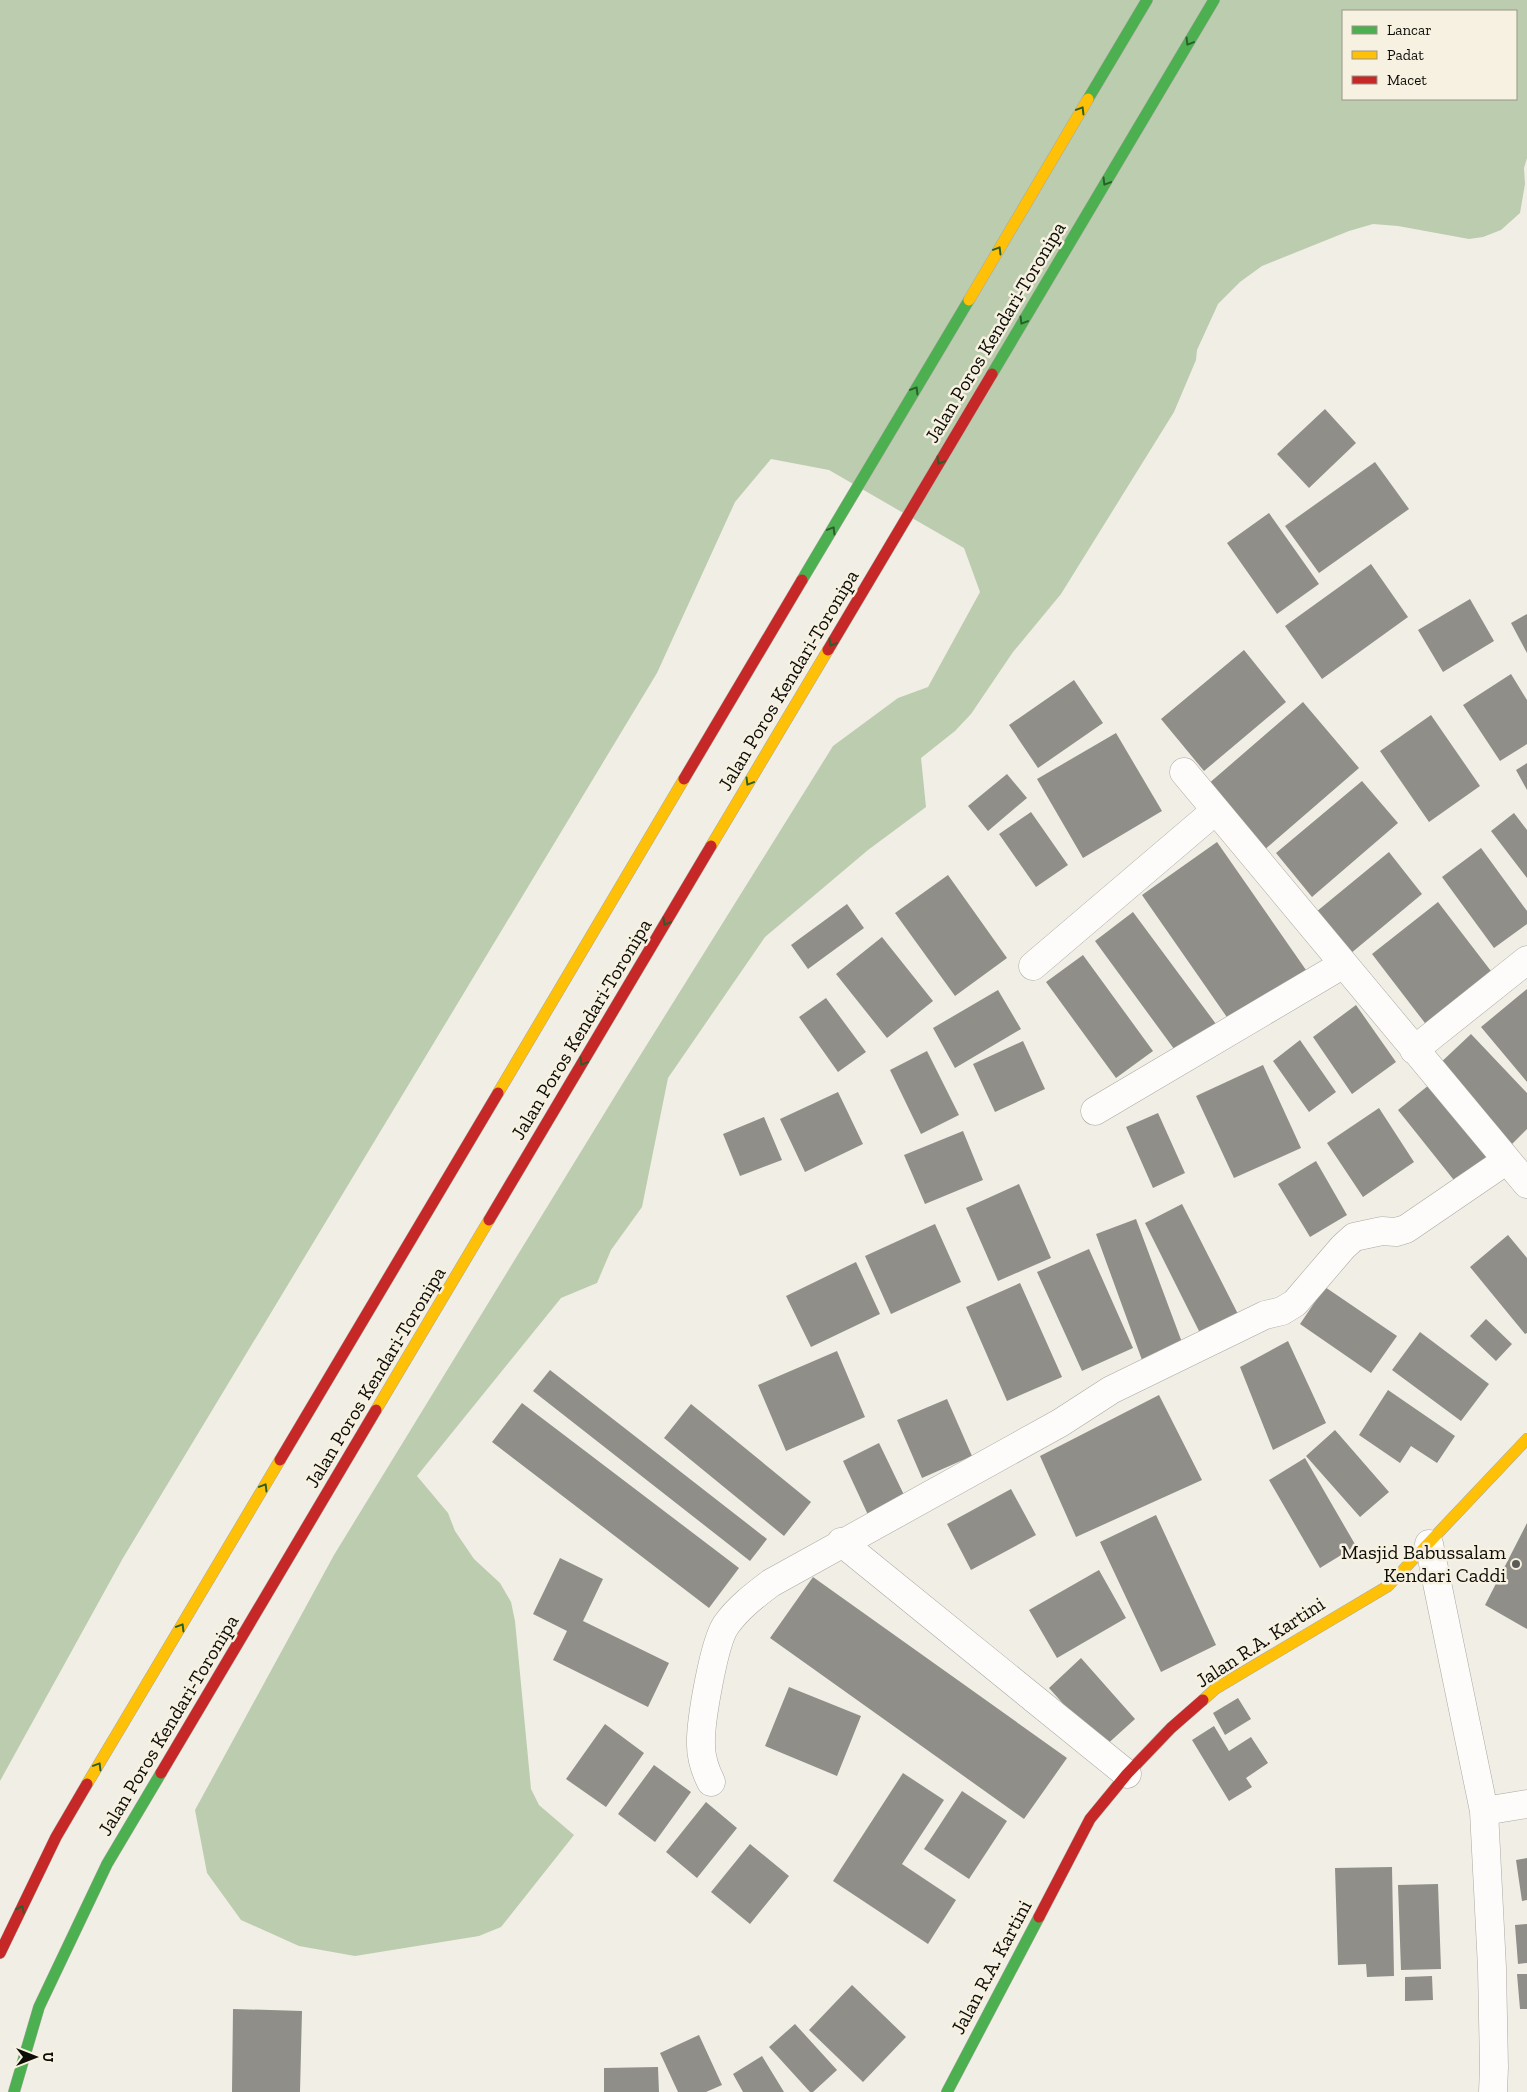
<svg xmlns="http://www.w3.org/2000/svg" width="1527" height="2092" viewBox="0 0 1527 2092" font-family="'Zilla Slab',serif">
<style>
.water{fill:#bcccae;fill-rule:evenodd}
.building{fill:#8f8e88}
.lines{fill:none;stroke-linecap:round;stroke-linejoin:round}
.street-casing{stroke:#aaa8a1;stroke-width:29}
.fast-casing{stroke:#aaa8a1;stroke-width:12}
.slow-casing{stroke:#aaa8a1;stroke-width:12}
.jam-casing{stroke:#aaa8a1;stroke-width:12}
.street{stroke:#fdfcfb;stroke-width:28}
.fast{stroke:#4caf50;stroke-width:11}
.slow{stroke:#ffc107;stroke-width:11}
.jam{stroke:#c62828;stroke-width:11}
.oneway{stroke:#2c5e2c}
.poi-dot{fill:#5d5b55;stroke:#f6f1e0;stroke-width:2}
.labels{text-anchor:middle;stroke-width:5;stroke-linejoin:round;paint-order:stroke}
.street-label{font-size:20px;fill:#0d0c07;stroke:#f6f1e0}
.poi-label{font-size:20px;fill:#0d0c07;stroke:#f6f1e0;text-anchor:end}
</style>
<rect width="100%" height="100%" fill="#f1eee5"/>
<path class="water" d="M 0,0 L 1527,0 L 1527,158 L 1524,168 L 1525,184 L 1520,213 L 1501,230 L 1483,237 L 1469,239 L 1398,226 L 1373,224 L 1349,231 L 1262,266 L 1240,282 L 1218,304 L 1197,350 L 1196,360 L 1174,412 L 1061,594 L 1013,652 L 971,714 L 955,731 L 921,758 L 926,807 L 868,850 L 765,937 L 668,1078 L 642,1207 L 611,1250 L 597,1283 L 561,1298 L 417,1476 L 448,1513 L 455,1531 L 474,1559 L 500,1583 L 511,1602 L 515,1621 L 531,1789 L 539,1805 L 574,1835 L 501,1927 L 479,1936 L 355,1956 L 299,1946 L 241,1920 L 207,1873 L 195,1810 L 334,1555 L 623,1083 L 833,746 L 898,698 L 928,687 L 980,592 L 964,548 L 829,470 L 771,459 L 735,502 L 657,673 L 123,1558 L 0,1781 ZM 1343,11 L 1516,11 L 1516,99 L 1343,99 Z"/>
<path class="building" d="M 1325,409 L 1356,443 L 1309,488 L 1277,454 Z
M 1375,462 L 1409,509 L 1319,573 L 1285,526 Z
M 1269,513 L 1319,584 L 1277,614 L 1227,543 Z
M 1371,564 L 1408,617 L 1322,679 L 1285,626 Z
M 1470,599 L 1494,641 L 1443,672 L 1418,630 Z
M 1527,614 L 1527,653 L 1511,623 Z
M 1244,650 L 1286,702 L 1204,771 L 1161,719 Z
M 1511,674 L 1527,700 L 1527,744 L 1500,761 L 1463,705 Z
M 1074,680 L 1103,723 L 1038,768 L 1009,725 Z
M 1303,702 L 1359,768 L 1263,851 L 1207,785 Z
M 1431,715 L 1480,786 L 1429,822 L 1380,751 Z
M 1116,733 L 1162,811 L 1083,858 L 1037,779 Z
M 1527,763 L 1527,790 L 1516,770 Z
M 1007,774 L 1027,798 L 988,831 L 968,806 Z
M 1362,781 L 1398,823 L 1312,897 L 1276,853 Z
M 1031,812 L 1068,865 L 1036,887 L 999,834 Z
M 1514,813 L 1527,830 L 1527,878 L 1491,831 Z
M 1217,842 L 1306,970 L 1231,1023 L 1142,895 Z
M 1481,848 L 1527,911 L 1527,924 L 1494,948 L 1442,877 Z
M 1389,852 L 1422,894 L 1350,954 L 1316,912 Z
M 948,875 L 1007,958 L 955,996 L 895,913 Z
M 1438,902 L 1494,975 L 1428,1027 L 1372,954 Z
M 847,904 L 864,928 L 808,969 L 791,945 Z
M 1133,912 L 1216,1024 L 1177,1053 L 1095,941 Z
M 882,937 L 933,1001 L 887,1038 L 836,974 Z
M 1083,955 L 1153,1051 L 1116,1078 L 1046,982 Z
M 1527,989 L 1527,1082 L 1481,1027 Z
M 998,990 L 1021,1029 L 955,1068 L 933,1028 Z
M 826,998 L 866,1052 L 838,1072 L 799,1017 Z
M 1356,1005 L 1396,1062 L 1352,1094 L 1313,1037 Z
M 1471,1034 L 1527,1093 L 1527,1129 L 1511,1145 L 1436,1067 Z
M 1300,1040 L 1336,1092 L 1309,1112 L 1273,1061 Z
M 1023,1041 L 1045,1089 L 995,1112 L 973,1064 Z
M 927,1051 L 959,1115 L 921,1134 L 890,1070 Z
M 1263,1065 L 1301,1148 L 1234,1178 L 1196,1096 Z
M 1429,1085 L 1489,1158 L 1457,1184 L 1398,1110 Z
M 838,1092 L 863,1144 L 805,1172 L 780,1119 Z
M 1379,1108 L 1414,1162 L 1363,1197 L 1327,1143 Z
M 1158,1113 L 1185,1173 L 1153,1188 L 1126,1127 Z
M 764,1117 L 782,1160 L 740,1176 L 723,1134 Z
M 963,1131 L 983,1180 L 925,1204 L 904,1155 Z
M 1316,1161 L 1347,1215 L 1310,1237 L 1278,1184 Z
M 1019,1184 L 1051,1258 L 998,1281 L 966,1208 Z
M 1182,1204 L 1240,1318 L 1202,1337 L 1145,1223 Z
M 1136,1219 L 1183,1345 L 1142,1360 L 1096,1234 Z
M 935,1224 L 961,1282 L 891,1314 L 865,1256 Z
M 1508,1235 L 1527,1258 L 1527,1333 L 1525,1334 L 1470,1267 Z
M 1089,1249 L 1133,1348 L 1082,1371 L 1037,1272 Z
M 856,1262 L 880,1314 L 811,1347 L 786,1296 Z
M 1020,1283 L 1062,1377 L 1007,1401 L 966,1307 Z
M 1325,1287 L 1397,1336 L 1371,1373 L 1300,1324 Z
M 1486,1319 L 1512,1344 L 1496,1361 L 1470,1336 Z
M 1420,1332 L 1489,1384 L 1461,1421 L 1392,1370 Z
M 1288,1341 L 1326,1423 L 1273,1450 L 1240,1367 Z
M 837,1351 L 865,1417 L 786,1451 L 758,1385 Z
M 550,1370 L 767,1539 L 750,1561 L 533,1391 Z
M 1388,1390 L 1455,1436 L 1437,1463 L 1411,1446 L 1400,1463 L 1359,1435 Z
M 1159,1395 L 1202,1480 L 1076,1537 L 1040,1456 Z
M 947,1399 L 972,1456 L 922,1478 L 897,1420 Z
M 522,1403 L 739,1568 L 709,1608 L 492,1442 Z
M 691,1404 L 811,1502 L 784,1536 L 664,1438 Z
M 1335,1430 L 1389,1492 L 1360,1517 L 1306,1456 Z
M 879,1443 L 906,1499 L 869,1517 L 843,1461 Z
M 1305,1458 L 1356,1546 L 1320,1568 L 1269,1480 Z
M 1011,1489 L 1036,1535 L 971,1570 L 947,1524 Z
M 1156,1515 L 1216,1645 L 1161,1672 L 1100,1542 Z
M 1527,1523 L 1527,1629 L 1485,1605 Z
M 560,1558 L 603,1579 L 583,1621 L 669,1663 L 648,1707 L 553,1660 L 567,1631 L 533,1614 Z
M 1099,1570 L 1126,1618 L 1057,1658 L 1029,1610 Z
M 813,1577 L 1067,1758 L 1024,1819 L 770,1638 Z
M 1081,1658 L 1135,1719 L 1103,1748 L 1049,1688 Z
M 789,1687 L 861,1716 L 837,1776 L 765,1746 Z
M 1238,1698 L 1251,1719 L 1225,1735 L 1213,1713 Z
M 605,1724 L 644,1753 L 606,1807 L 566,1779 Z
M 1214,1726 L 1229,1751 L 1251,1737 L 1268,1763 L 1246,1778 L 1252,1787 L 1229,1801 L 1192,1740 Z
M 654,1765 L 691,1792 L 655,1842 L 618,1814 Z
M 903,1773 L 944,1800 L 902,1864 L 956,1900 L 928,1944 L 833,1881 Z
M 962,1791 L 1007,1821 L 969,1879 L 924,1849 Z
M 706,1802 L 737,1828 L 697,1878 L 666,1852 Z
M 750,1844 L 789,1876 L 750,1924 L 711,1892 Z
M 1527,1858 L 1527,1900 L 1522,1901 L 1516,1860 Z
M 1392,1867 L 1394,1976 L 1367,1977 L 1366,1964 L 1338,1965 L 1335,1868 Z
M 1438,1884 L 1441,1969 L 1401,1970 L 1398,1885 Z
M 1527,1924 L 1527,1963 L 1518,1964 L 1515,1925 Z
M 1517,1974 L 1527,1974 L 1527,2009 L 1520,2009 Z
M 1432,1976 L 1433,2000 L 1405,2001 L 1405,1977 Z
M 852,1985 L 906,2037 L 863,2082 L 809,2030 Z
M 233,2009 L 302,2011 L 300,2092 L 232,2092 Z
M 795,2024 L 837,2070 L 813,2092 L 810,2092 L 769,2047 Z
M 699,2035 L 722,2085 L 706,2092 L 678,2092 L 660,2053 Z
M 762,2056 L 784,2092 L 743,2092 L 733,2074 Z
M 658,2067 L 659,2092 L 604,2092 L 604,2068 Z"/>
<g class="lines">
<g class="street-casing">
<path id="street" d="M 1184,772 L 1527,1184
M 1033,966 L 1215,811
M 1414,1050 L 1527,960
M 1095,1111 L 1342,965
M 841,1542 L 1127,1774
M 1429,1544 L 1484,1811 L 1492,1968 L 1494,2067 L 1493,2092
M 711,1782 C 705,1770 701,1759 701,1745 C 700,1723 714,1642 726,1625 C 738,1608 755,1595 771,1583 L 1060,1423 L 1111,1390 L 1265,1315 L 1282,1311 L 1295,1303 L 1343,1247 L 1354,1237 L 1382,1231 L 1396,1232 L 1406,1229 L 1507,1160
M 1484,1811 L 1527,1804"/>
</g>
<g class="fast-casing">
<path id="fast" d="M 1088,99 L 1147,0
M 992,374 L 1214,0
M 802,580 L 969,300
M 14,2092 L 39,2007 L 107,1864 L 161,1773
M 947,2092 L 1039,1917"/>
</g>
<g class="slow-casing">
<path id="slow" d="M 969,300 L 1088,99
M 711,846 L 828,650
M 498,1093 L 684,779
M 376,1410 L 489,1220
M 1203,1700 L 1215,1689 L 1388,1586 L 1527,1439
M 87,1784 L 280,1460"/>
</g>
<g class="jam-casing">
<path id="jam" d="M 828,650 L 992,374
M 684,779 L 802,580
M 489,1220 L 711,846
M 280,1460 L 498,1093
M 161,1773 L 376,1410
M 1039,1917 L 1090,1819 L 1127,1774 L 1171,1728 L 1203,1700
M 0,1953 L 56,1837 L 87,1784"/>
</g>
<use href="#street" class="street"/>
<use href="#fast" class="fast"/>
<use href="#slow" class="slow"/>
<use href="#jam" class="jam"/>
</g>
<defs><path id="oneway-chevron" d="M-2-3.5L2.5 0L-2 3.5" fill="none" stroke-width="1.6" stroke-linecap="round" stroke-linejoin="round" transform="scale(1.25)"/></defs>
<g class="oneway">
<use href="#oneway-chevron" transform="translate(1189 42) rotate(121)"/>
<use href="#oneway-chevron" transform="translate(1081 110) rotate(-59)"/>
<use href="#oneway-chevron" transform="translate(1106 182) rotate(121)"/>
<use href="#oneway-chevron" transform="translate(998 250) rotate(-59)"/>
<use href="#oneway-chevron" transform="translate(1023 321) rotate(121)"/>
<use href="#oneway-chevron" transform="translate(915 390) rotate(-59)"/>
<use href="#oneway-chevron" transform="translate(940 461) rotate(121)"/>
<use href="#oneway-chevron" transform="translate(832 530) rotate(-59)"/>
<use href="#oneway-chevron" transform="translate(832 643) rotate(121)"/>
<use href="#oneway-chevron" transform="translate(749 782) rotate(121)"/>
<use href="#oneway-chevron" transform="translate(666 922) rotate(121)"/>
<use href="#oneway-chevron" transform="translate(583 1062) rotate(121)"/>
<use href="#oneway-chevron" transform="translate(264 1487) rotate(-59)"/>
<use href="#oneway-chevron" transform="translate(181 1627) rotate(-59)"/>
<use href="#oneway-chevron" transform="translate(98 1766) rotate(-59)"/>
<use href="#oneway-chevron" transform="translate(21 1909) rotate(-64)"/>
</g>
<circle class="poi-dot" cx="1516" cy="1564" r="5"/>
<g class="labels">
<g class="street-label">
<text transform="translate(995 332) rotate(-59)" y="7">Jalan Poros Kendari-Toronipa</text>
<text transform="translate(788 680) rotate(-59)" y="7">Jalan Poros Kendari-Toronipa</text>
<text transform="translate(581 1029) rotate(-59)" y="7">Jalan Poros Kendari-Toronipa</text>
<text transform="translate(375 1377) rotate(-59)" y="7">Jalan Poros Kendari-Toronipa</text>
<text transform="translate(1260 1642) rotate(-33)" y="7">Jalan R.A. Kartini</text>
<text transform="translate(168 1725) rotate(-59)" y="7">Jalan Poros Kendari-Toronipa</text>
<text transform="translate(991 1967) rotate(-62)" y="7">Jalan R.A. Kartini</text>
</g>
<g class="poi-label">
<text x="1506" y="1559">Masjid Babussalam<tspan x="1506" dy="23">Kendari Caddi</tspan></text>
</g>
</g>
<rect x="1342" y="10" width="175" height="90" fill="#f6f1e0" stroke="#999589"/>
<rect x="1352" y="26" width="25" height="8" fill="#4caf50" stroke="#999589"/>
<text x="1387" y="35" font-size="15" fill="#0d0c07">Lancar</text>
<rect x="1352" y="51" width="25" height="8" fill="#ffc107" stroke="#999589"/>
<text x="1387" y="60" font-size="15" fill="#0d0c07">Padat</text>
<rect x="1352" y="76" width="25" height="8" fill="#c62828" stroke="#999589"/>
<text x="1387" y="85" font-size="15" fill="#0d0c07">Macet</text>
<g transform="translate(35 2057) rotate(90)" stroke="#f6f1e0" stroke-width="4" paint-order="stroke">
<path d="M0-4L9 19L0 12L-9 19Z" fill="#0d0c07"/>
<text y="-8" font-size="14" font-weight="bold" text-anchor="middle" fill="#0d0c07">U</text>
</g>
</svg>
